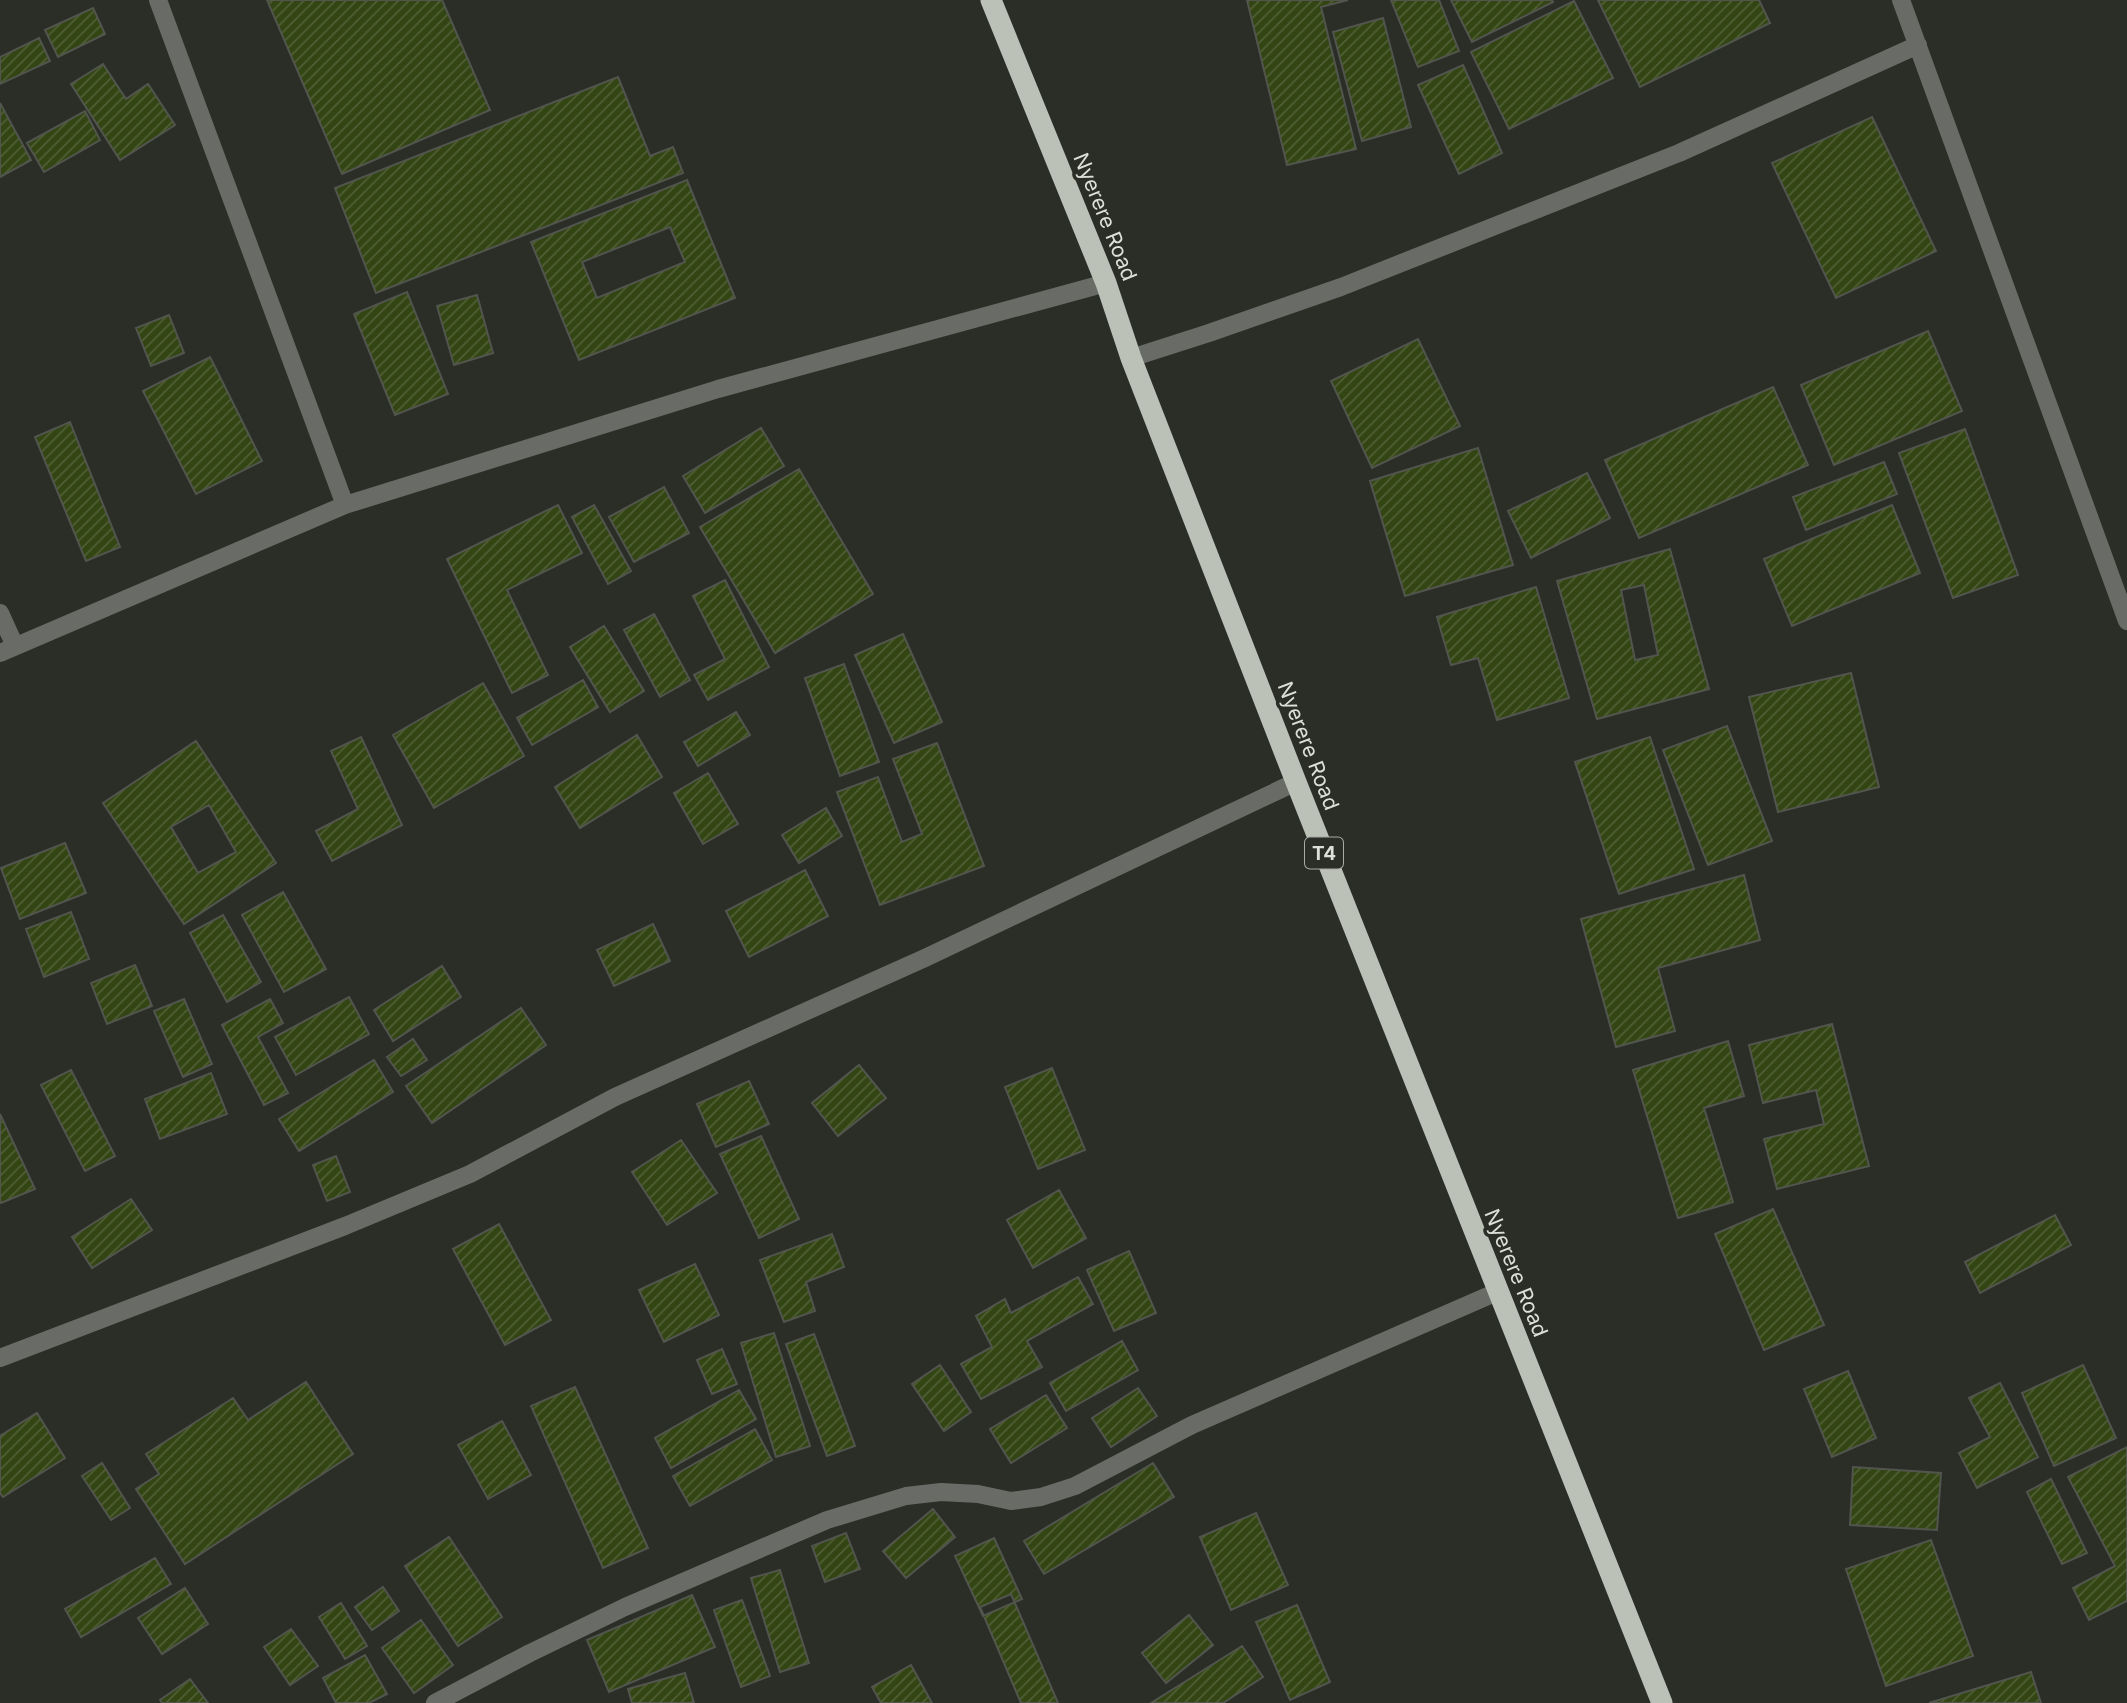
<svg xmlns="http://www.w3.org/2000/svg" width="2127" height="1703" viewBox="0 0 2127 1703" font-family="Inter,sans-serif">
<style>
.building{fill:url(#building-hatch);stroke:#51554d;stroke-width:2;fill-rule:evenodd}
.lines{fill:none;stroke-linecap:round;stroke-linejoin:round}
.minor{stroke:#696b67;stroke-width:18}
.highway{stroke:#bcc1b7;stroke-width:21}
.labels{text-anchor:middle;stroke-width:7;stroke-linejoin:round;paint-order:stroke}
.shield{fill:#2b2e27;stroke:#a8aaa5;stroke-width:2}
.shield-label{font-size:19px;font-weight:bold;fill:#dddfdb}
.street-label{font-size:21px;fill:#dddfdb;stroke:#2b2e27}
</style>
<defs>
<pattern id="building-hatch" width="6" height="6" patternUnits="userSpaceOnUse" patternTransform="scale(1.75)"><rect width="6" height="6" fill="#334513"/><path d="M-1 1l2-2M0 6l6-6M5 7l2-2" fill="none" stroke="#505f35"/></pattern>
</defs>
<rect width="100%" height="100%" fill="#2b2e27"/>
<path class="building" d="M 267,0 L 442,0 L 490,110 L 342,174 Z
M 1247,0 L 1348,0 L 1321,7 L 1356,149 L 1287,165 Z
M 1391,0 L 1439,0 L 1459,51 L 1418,67 Z
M 1451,0 L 1552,0 L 1553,2 L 1472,42 Z
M 1598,0 L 1759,0 L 1770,23 L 1640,87 Z
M 1574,1 L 1613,78 L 1509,129 L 1471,52 Z
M 93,8 L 105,34 L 58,57 L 45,30 Z
M 1383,18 L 1411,127 L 1362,141 L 1333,32 Z
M 39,38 L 50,61 L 0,84 L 0,57 Z
M 103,64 L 126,99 L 148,84 L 175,125 L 120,160 L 71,84 Z
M 1463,65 L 1502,153 L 1459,174 L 1418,85 Z
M 618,77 L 650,156 L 673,147 L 683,173 L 376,293 L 335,188 Z
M 0,103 L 31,160 L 0,177 Z
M 85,111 L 100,140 L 44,172 L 27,143 Z
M 1872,117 L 1936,251 L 1836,298 L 1772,163 Z
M 687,180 L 735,298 L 579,360 L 531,242 ZM 670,227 L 685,262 L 597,298 L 582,262 Z
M 407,292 L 448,394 L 395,415 L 354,314 Z
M 477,295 L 493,353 L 454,365 L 437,306 Z
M 169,315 L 184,353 L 151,366 L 136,328 Z
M 1928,331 L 1962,411 L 1834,465 L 1801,385 Z
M 1418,339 L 1460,426 L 1372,468 L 1331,381 Z
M 210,357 L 262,461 L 196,494 L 143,391 Z
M 1773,387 L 1808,465 L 1639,538 L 1605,460 Z
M 70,422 L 120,547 L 86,561 L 35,437 Z
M 761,428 L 784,466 L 705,513 L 683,476 Z
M 1965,429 L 2018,575 L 1953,598 L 1899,453 Z
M 1478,448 L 1513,565 L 1405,596 L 1370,481 Z
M 1884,462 L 1897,494 L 1806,530 L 1793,497 Z
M 799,469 L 873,594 L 775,653 L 700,527 Z
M 1587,473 L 1610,518 L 1531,558 L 1508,511 Z
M 664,487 L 689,533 L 634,562 L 609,517 Z
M 558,505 L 582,553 L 507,590 L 548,675 L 512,693 L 447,559 Z
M 594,505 L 631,571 L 608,584 L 572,517 Z
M 1892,505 L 1920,573 L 1792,626 L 1764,559 Z
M 1670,549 L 1709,689 L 1597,719 L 1557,581 ZM 1644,585 L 1658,655 L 1635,660 L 1621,590 Z
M 725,580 L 769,667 L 708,700 L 694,675 L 725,659 L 693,596 Z
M 1536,587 L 1569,698 L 1497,720 L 1478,658 L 1451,665 L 1437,617 Z
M 654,614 L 690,680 L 660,697 L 624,630 Z
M 604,626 L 644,691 L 610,712 L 570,647 Z
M 903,634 L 942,722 L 894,743 L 855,655 Z
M 844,664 L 879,762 L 840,776 L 805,678 Z
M 1851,673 L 1879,787 L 1778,812 L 1749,697 Z
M 583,680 L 598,707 L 532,745 L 517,718 Z
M 483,683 L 524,756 L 434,808 L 393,735 Z
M 736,712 L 750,735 L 698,766 L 684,742 Z
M 1727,726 L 1772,841 L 1708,865 L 1663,750 Z
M 637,735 L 662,777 L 580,828 L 555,787 Z
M 361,737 L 402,825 L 332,861 L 316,831 L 358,809 L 331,751 Z
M 1650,737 L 1694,869 L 1619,894 L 1575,762 Z
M 196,741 L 276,863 L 184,924 L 103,803 ZM 209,805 L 236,852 L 198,873 L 171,827 Z
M 937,743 L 984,866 L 880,905 L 837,792 L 878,777 L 902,842 L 922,834 L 893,759 Z
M 708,773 L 738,824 L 703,844 L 674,793 Z
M 826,808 L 842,836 L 799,863 L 782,835 Z
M 65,843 L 86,893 L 20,919 L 1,868 Z
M 805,870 L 828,916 L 749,957 L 726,911 Z
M 1744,875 L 1760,940 L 1658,968 L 1675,1031 L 1616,1047 L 1581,919 Z
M 283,892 L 326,969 L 284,992 L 242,915 Z
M 71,912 L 89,959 L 44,977 L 26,929 Z
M 223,915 L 261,982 L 227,1002 L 190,933 Z
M 653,924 L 670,961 L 614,986 L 597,950 Z
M 135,965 L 152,1006 L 107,1024 L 91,983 Z
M 442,966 L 461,997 L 393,1041 L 374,1010 Z
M 349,997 L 369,1034 L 296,1075 L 275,1037 Z
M 184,999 L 212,1064 L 183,1077 L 154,1011 Z
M 270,999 L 283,1023 L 258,1037 L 288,1093 L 264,1105 L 222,1025 Z
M 521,1008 L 546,1045 L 432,1123 L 406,1086 Z
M 1832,1024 L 1869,1166 L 1777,1189 L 1764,1139 L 1824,1124 L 1816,1090 L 1763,1103 L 1749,1045 Z
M 413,1039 L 427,1060 L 401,1076 L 387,1057 Z
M 1728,1041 L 1744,1096 L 1704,1108 L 1733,1202 L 1678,1218 L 1633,1070 Z
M 374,1060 L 393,1092 L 299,1151 L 279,1119 Z
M 859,1065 L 886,1098 L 838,1136 L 812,1103 Z
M 1052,1068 L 1085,1150 L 1038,1169 L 1005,1087 Z
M 71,1070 L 115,1156 L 85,1171 L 41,1085 Z
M 211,1073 L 227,1114 L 160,1139 L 145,1099 Z
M 749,1081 L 769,1124 L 716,1147 L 697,1104 Z
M 0,1114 L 35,1189 L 1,1203 L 0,1201 Z
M 761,1136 L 799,1219 L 759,1238 L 720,1154 Z
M 681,1140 L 717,1193 L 667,1225 L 632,1172 Z
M 336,1156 L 350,1192 L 327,1201 L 313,1165 Z
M 1059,1190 L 1086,1238 L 1033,1268 L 1007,1220 Z
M 131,1199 L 152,1230 L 92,1268 L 72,1237 Z
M 1773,1209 L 1824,1325 L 1764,1350 L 1715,1234 Z
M 2055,1215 L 2071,1245 L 1980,1293 L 1965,1262 Z
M 499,1224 L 551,1320 L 505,1345 L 453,1249 Z
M 832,1234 L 844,1267 L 806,1282 L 815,1311 L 784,1322 L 760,1260 Z
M 1129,1251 L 1156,1313 L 1114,1331 L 1087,1270 Z
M 695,1264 L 719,1315 L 664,1342 L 639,1290 Z
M 1078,1277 L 1093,1304 L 1027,1341 L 1042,1367 L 981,1399 L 961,1364 L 992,1347 L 976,1316 L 1005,1299 L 1011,1313 Z
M 774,1333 L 810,1446 L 776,1457 L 741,1343 Z
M 814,1334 L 855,1446 L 827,1456 L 786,1344 Z
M 1122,1341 L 1138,1370 L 1066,1411 L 1050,1383 Z
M 722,1349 L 737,1384 L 712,1394 L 697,1360 Z
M 940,1365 L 971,1412 L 944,1431 L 912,1384 Z
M 2083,1365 L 2116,1438 L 2054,1466 L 2022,1393 Z
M 1848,1371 L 1876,1438 L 1832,1457 L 1804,1389 Z
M 306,1382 L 353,1454 L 185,1564 L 136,1489 L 159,1474 L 146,1454 L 233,1398 L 248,1420 Z
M 2000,1383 L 2038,1457 L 1977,1488 L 1959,1453 L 1990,1437 L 1969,1398 Z
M 575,1387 L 648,1548 L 603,1568 L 531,1406 Z
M 1138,1388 L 1157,1416 L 1111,1447 L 1092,1418 Z
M 739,1390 L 756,1419 L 671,1468 L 655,1438 Z
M 1046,1395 L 1067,1428 L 1011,1463 L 990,1429 Z
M 37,1413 L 65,1458 L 3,1497 L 0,1493 L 0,1436 Z
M 502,1421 L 531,1475 L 488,1499 L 458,1445 Z
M 755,1429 L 772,1460 L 690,1506 L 673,1476 Z
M 2127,1447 L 2127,1601 L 2089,1620 L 2073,1588 L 2115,1566 L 2068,1477 Z
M 102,1463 L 130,1508 L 111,1520 L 82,1476 Z
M 1153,1463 L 1174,1497 L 1044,1574 L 1024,1541 Z
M 1853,1467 L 1941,1473 L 1937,1530 L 1850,1525 Z
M 2051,1479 L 2087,1553 L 2062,1564 L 2027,1492 Z
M 933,1509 L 955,1537 L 906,1578 L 883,1551 Z
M 1256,1513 L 1288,1585 L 1231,1610 L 1200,1537 Z
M 846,1533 L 860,1569 L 825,1582 L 812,1546 Z
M 449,1537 L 502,1617 L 458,1646 L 405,1566 Z
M 994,1538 L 1022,1599 L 983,1616 L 955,1556 Z
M 1931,1540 L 1973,1656 L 1886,1686 L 1846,1569 Z
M 155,1558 L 171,1584 L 81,1637 L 65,1609 Z
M 780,1570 L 809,1663 L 780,1672 L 751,1578 Z
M 383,1587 L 399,1611 L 372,1630 L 355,1607 Z
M 185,1588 L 208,1624 L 162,1654 L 138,1618 Z
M 1011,1594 L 1058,1703 L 1021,1703 L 980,1607 Z
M 692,1595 L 715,1647 L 609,1692 L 587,1640 Z
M 742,1600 L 770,1676 L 741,1687 L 714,1610 Z
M 341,1603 L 367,1646 L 345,1659 L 319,1617 Z
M 1297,1605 L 1330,1682 L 1290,1700 L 1256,1622 Z
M 1189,1615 L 1213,1645 L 1166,1683 L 1142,1653 Z
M 421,1620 L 453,1665 L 414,1693 L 382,1648 Z
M 291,1629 L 318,1666 L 290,1685 L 264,1647 Z
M 1242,1646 L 1263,1677 L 1223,1703 L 1151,1703 Z
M 365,1655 L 387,1694 L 369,1703 L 336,1703 L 323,1678 Z
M 911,1665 L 932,1703 L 881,1703 L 872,1687 Z
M 2031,1672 L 2041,1703 L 1929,1703 Z
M 685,1673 L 694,1703 L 632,1703 L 628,1689 Z
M 190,1679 L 208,1703 L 162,1703 L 160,1700 Z"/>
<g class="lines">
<path class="minor" d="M 158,0 L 345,505
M 1901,0 L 2127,621
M 1131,358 L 1209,333 L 1341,287 L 1679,153 L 1918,45
M 0,613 L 15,646
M 0,653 L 345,505 L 718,389 L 1106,283
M 0,1358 L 345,1226 L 470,1174 L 615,1097 L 925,958 L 1296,782
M 435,1703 L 530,1653 L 625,1607 L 827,1520 L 906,1496 L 941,1492 L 978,1494 L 1011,1501 L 1041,1497 L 1075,1486 L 1192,1425 L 1497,1292"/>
<path class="highway" d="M 991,0 L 1106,283 L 1131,358 L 1296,782 L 1662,1703"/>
</g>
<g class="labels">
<rect class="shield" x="1305" y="837.5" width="38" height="31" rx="5"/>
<g class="shield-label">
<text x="1324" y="860">T4</text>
</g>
<g class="street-label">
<text transform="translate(1105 217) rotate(68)" y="7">Nyerere Road</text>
<text transform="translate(1308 746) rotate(69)" y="7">Nyerere Road</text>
<text transform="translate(1516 1273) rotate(68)" y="7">Nyerere Road</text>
</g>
</g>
</svg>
